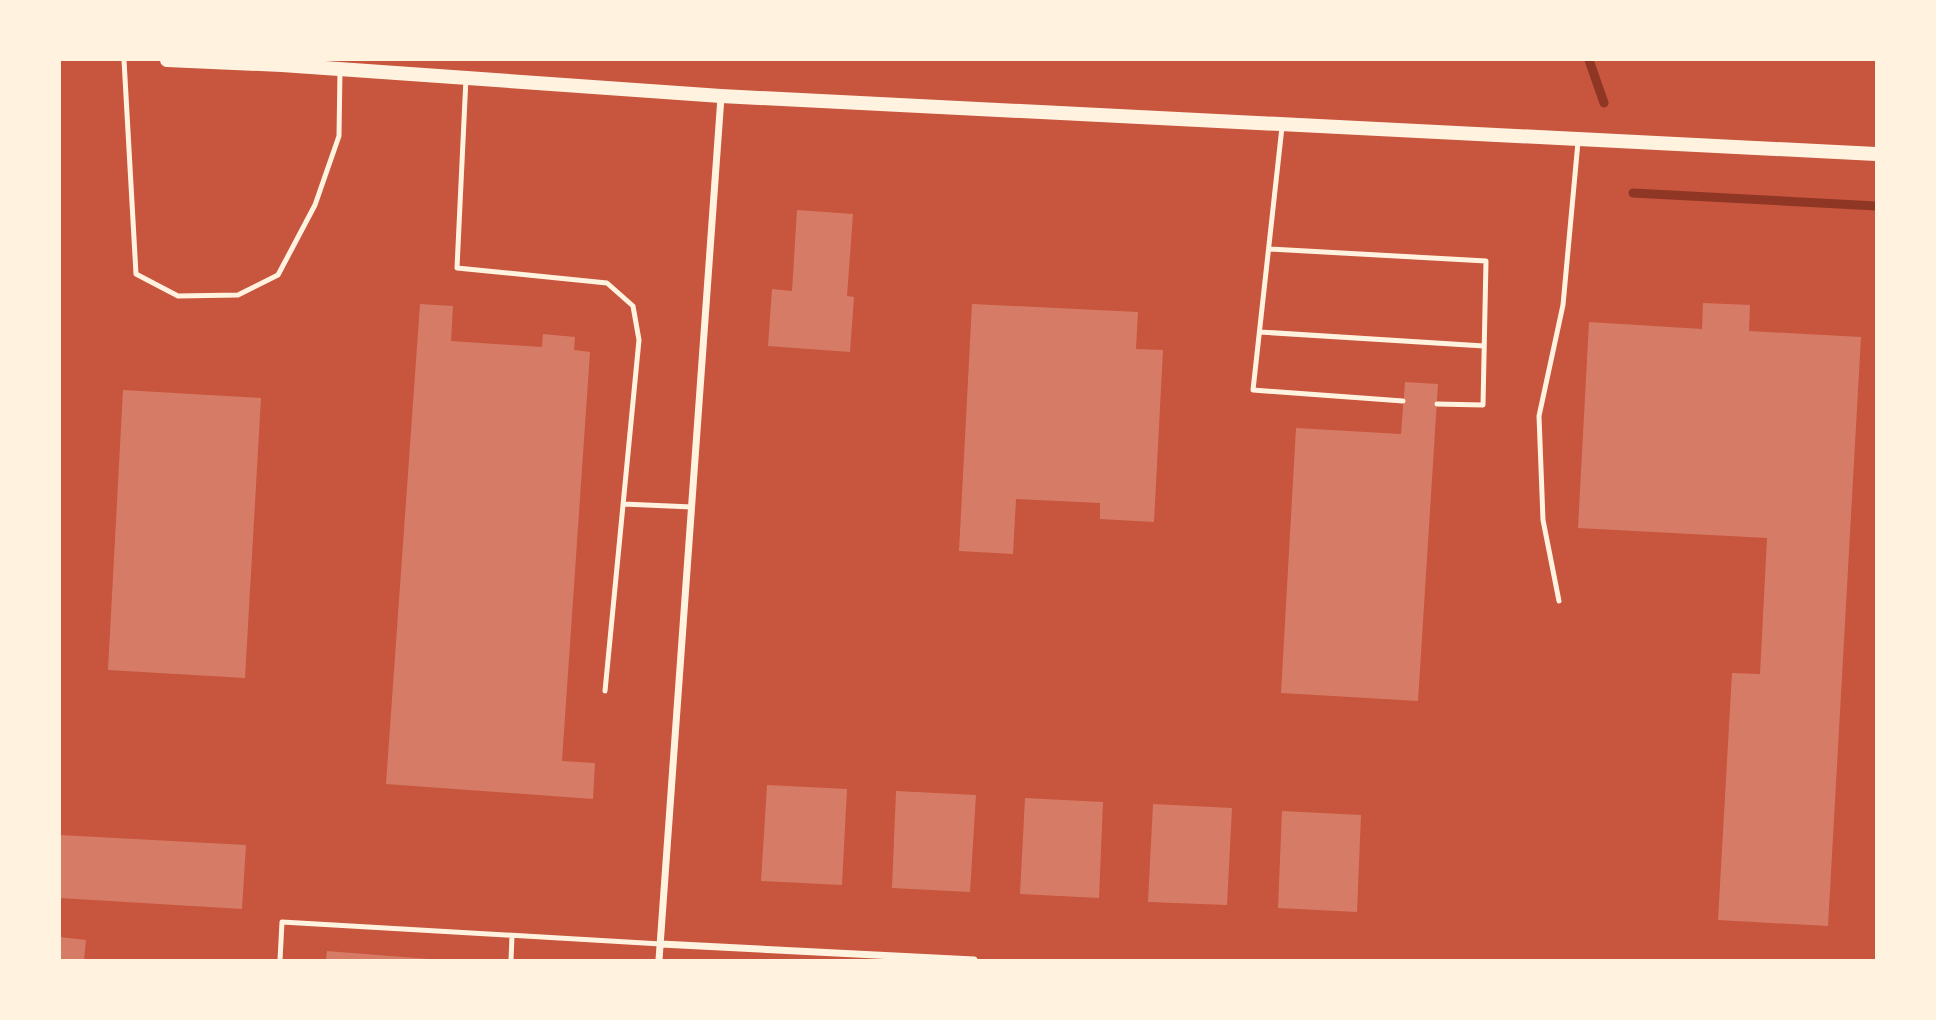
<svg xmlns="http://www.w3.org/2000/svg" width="1936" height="1020" viewBox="0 0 1936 1020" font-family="Raleway,sans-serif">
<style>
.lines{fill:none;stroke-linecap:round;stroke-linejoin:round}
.stream{stroke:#8f3625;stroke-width:9}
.building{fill:#d67c66}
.service{stroke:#fff3e0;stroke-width:5}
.minor{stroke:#fff3e0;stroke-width:7}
.secondary{stroke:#fff3e0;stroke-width:14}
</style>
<rect width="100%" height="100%" fill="#c8553d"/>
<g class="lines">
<path class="stream" d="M 1589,60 L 1604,103
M 1633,193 L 1876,206"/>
</g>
<path class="building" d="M 797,210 L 853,214 L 847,296 L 854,297 L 850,352 L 768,346 L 772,289 L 792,291 Z
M 1703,303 L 1750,305 L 1749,331 L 1861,337 L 1828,926 L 1718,920 L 1732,673 L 1760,674 L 1767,538 L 1578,528 L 1589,322 L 1702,329 Z
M 420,304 L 453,306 L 451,341 L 542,347 L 543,334 L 575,337 L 574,350 L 590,352 L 562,761 L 595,763 L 593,799 L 386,784 Z
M 972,304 L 1138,312 L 1136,349 L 1163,350 L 1154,522 L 1100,519 L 1100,503 L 1016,499 L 1013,554 L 959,551 Z
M 1405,382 L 1438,384 L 1418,701 L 1281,693 L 1296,428 L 1401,434 Z
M 123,390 L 261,398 L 245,678 L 108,670 Z
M 767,785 L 847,789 L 842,885 L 761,881 Z
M 896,791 L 976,795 L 970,892 L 892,888 Z
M 1025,798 L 1103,802 L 1099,898 L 1020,894 Z
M 1153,804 L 1232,808 L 1227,905 L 1148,902 Z
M 1282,811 L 1361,815 L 1357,912 L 1278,908 Z
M 60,835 L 246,845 L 242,909 L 60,898 Z
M 60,937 L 86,940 L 84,960 L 60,960 Z
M 327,951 L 429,959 L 429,960 L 326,960 Z"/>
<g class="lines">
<path class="service" d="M 124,60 L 136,274 L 178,296 L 238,295 L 278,275 L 315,205 L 339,136 L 340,70
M 466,78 L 457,268 L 607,283 L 633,306 L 639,340 L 605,691
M 1282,127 L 1253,390 L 1403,401
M 1270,249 L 1486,261 L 1483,405 L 1437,404
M 1260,332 L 1484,346
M 623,504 L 692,507
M 1559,601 L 1543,520 L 1539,416 L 1563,305 L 1578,142
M 280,960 L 282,922 L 661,944
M 511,960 L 512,936"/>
<path class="minor" d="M 661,944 L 974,960
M 659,960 L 721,97"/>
<path class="secondary" d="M 167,60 L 282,65 L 721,96 L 1876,154"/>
</g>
<rect width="1936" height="1020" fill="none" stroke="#fff3e0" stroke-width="122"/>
</svg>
